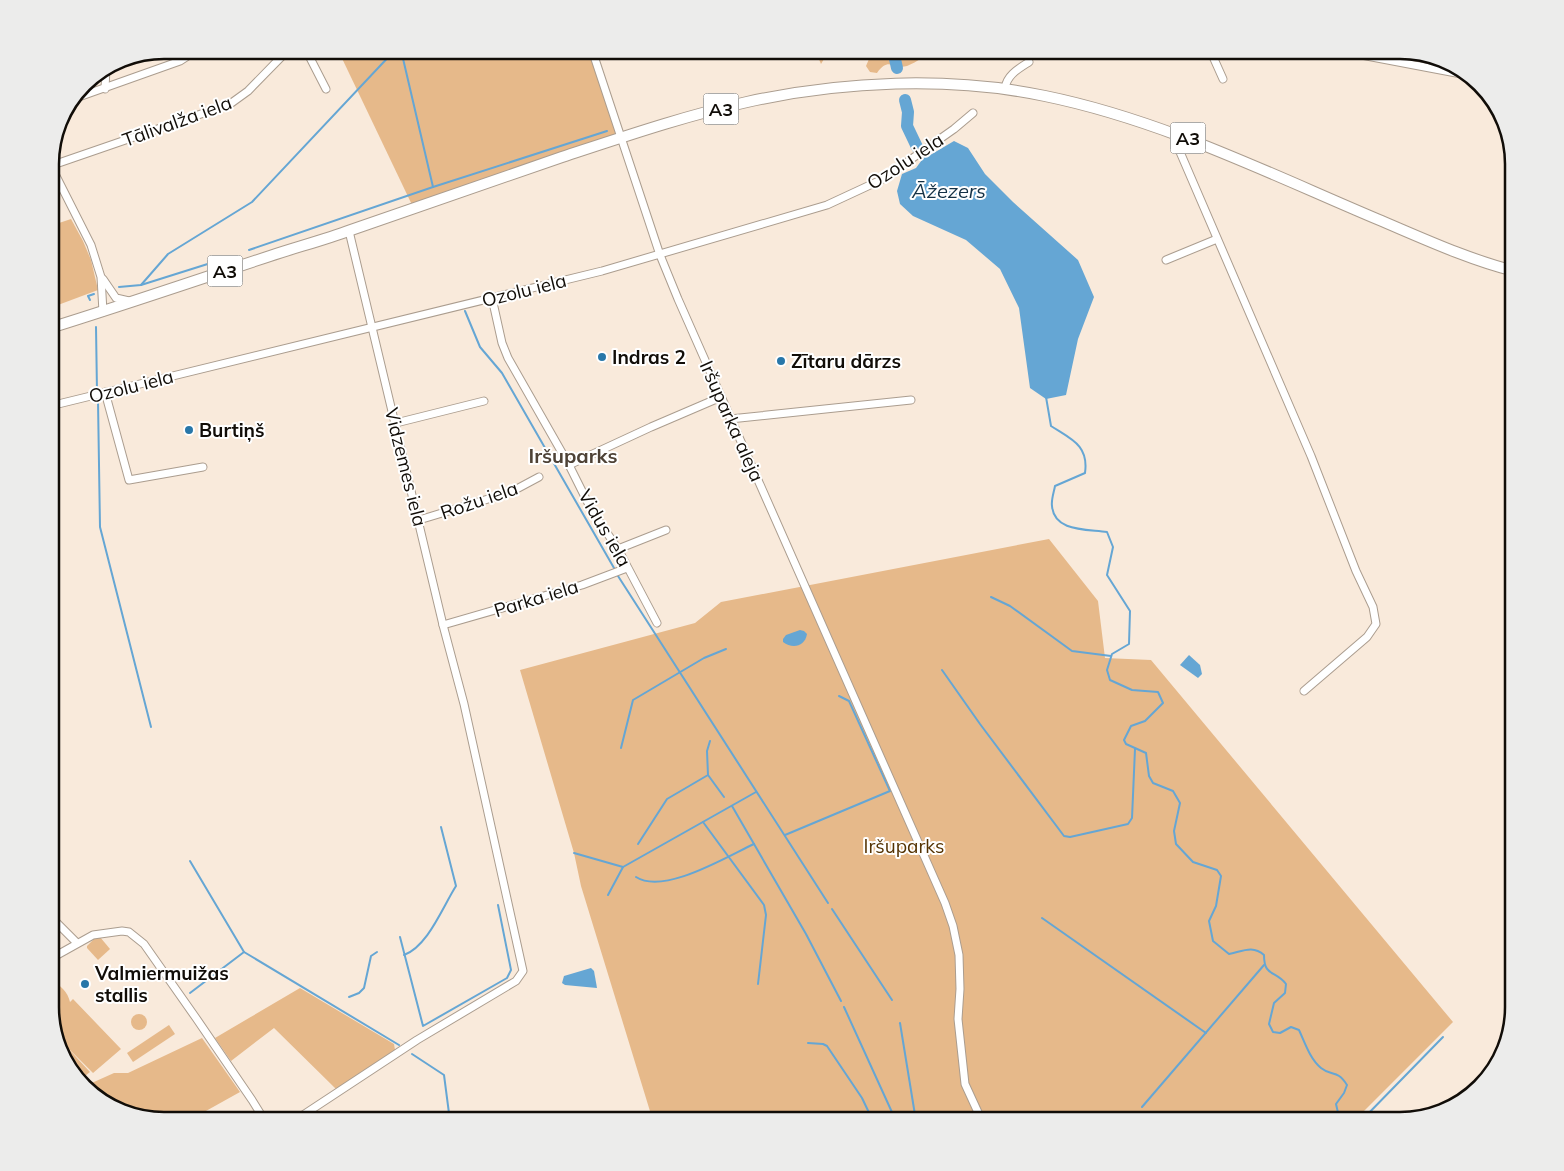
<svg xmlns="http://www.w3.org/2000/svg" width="1564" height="1171" font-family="Mulish,sans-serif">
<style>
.green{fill:#e6b98a}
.water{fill:#65a6d4}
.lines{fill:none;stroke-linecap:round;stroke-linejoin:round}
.stream{stroke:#65a6d4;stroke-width:2}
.river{stroke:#65a6d4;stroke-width:12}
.minor-casing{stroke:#ab9d8f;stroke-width:9}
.highway-casing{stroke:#ab9d8f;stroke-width:12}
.minor{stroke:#fff;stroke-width:7}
.highway{stroke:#fff;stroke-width:10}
.poi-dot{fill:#2877a9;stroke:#fff;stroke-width:2}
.labels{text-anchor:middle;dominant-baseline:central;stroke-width:4;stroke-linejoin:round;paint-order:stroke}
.shield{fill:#fff;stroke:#585652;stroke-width:1}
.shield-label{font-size:18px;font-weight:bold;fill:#110d08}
.street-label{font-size:19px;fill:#110d08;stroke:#fff}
.poi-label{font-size:19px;font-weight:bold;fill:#110d08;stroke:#fff;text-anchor:start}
.park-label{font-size:19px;fill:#543202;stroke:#fff}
.water-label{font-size:20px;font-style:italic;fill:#143145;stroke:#fff}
.neighbourhood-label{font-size:20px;font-weight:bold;fill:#4e4236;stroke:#fff}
.rim{fill:none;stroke:#110d08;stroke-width:2.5}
</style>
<rect width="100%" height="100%" fill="#f9eadb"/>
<g class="green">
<polygon points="338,50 592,50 620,138 413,207"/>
<polygon points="802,50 844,50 845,52 827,54 821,64 815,50 808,54"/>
<path d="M881,50H916L922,58C917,61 912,64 907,66C893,70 889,56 877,73L870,72L866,66L869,59Z"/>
<polygon points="71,219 83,241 91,260 98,290 50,308 50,226"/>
<polygon points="1049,539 1098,601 1105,658 1151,660 1453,1022 1354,1121 653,1121 581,886 574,853 520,670 695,623 721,602"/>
<polygon points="100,937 110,949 98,960 87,948 87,946 95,938"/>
<path d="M52,981C60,985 68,992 70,1002L73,999L121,1049L93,1073L64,1044L90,1072L80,1080L62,1058L50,1014V981Z"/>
<polygon points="300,988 394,1044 395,1050 336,1089 274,1028 231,1061 215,1038"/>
<circle cx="139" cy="1022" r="8"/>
<polygon points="169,1025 175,1034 133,1062 127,1053"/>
<polygon points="202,1038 240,1092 188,1121 164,1121 94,1097 85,1086 114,1073 128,1073"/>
</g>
<g class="water">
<polygon points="954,141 968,148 985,174 1013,202 1078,260 1094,297 1078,339 1066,395 1046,399 1030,388 1019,308 1000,269 966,240 913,216 900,204 897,191 902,174 916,168 924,157 932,154"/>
<path d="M800,630L804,631L807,634C805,647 792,649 783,642V639L786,635Z"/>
<polygon points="1189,655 1200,665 1202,674 1198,678 1180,665"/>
<polygon points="591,968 594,971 597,988 565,985 562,983 564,976"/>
</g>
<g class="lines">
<g class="stream">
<polyline points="401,50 433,187"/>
<polyline points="249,250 433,187 607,131"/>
<polyline points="141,285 168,254 252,202 395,50"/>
<polyline points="119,287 141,285 233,256"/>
<polyline points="90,300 88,296 94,294"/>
<polyline points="465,311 480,347 502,373 614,568"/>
<polyline points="96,327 97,392"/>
<path d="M1046,397L1051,426C1071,439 1089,445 1085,473L1055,486C1054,492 1051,500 1052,506C1054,532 1087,529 1107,532L1113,547L1107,575L1130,611L1129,644L1112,654L1107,670L1110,680L1132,690L1158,692L1163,703L1145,721L1131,726L1124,740L1126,744L1146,753L1149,776L1153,783L1173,791L1180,803L1174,831L1176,844L1193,862L1217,870L1221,876L1216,906L1209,921L1213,941L1229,954C1243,951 1253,945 1264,955C1264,977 1275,970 1286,984L1285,993L1274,1003L1269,1024L1273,1032L1280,1033L1291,1027L1299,1030C1305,1043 1310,1059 1321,1068C1332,1077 1337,1069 1347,1085L1344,1093L1336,1104L1339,1117L1338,1121"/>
<polyline points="98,401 100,527 151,727"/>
<polyline points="618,576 828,903"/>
<polyline points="991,597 1010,606 1072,651 1111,656"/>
<polyline points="942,670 980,724 1064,836 1070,837 1128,824 1132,818 1135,749"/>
<polyline points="710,741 707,751 708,775 724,797"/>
<polyline points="621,748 633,700 704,658 726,649"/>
<polyline points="732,806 806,934 841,1001"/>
<polyline points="703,822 764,905 766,915 758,984"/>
<polyline points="785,835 890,791 849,701 839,696"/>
<polyline points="638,844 667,799 708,775"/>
<polyline points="574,853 623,867 756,792"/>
<polyline points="190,861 244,952 399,1045"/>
<path d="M636,877C664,895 726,857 754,844"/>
<polyline points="608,895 623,867"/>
<polyline points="832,909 892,1000"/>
<polyline points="1042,918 1206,1033"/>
<polyline points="400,937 423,1026 507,978 511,970 498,905"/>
<path d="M404,955C428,946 442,908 456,886L441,827"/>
<polyline points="190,993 244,952"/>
<polyline points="349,997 359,993 364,988 371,956 377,952"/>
<polyline points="844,1007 896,1121"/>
<polyline points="900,1023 916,1121"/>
<polyline points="808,1043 823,1044 827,1046 862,1098 873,1121"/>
<polyline points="412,1054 444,1075 450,1121"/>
<polyline points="1142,1107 1264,965"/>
<polyline points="1339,1117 1349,1118 1355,1121"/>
<polyline points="1361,1121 1443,1037"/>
</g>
<g class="river">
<polyline points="893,50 897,68"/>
<polyline points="905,100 908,112 907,126 917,147"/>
</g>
<defs>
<g id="minor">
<polyline points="306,50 326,89"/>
<polyline points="592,50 660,255 678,299 945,903 953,926 959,955 960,989 958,1019 965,1084 982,1121"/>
<polyline points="1210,50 1223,79"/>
<polyline points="1335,50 1472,76"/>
<path d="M1005,88C1007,75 1018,69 1029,62"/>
<polyline points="105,89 106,68"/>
<polyline points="73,99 180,61 197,50"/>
<polyline points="1180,135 1178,143 1180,152 1311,456 1356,571 1373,607 1376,624 1367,637 1304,691"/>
<polyline points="50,164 91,245 101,277 103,312"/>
<polyline points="50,166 230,104 248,91 288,50"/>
<polyline points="1166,260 1217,239"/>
<polyline points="103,279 116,298 129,301"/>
<polyline points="492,298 502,343 508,358 569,465 592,511 618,549 657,623"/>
<polyline points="105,392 129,480 203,467"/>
<polyline points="50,406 602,271 827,205 883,179 954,129 973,113"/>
<polyline points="730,419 911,400"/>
<polyline points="396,423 484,401"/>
<polyline points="569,465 651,427 721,397"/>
<polyline points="419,520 511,492 539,477"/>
<polyline points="618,549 666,530"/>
<polyline points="443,625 582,585 627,568"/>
<polyline points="50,916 77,943"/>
<polyline points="50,959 93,935 122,931 129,932 144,944 196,1018 252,1100 265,1121"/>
<polyline points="294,1121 417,1040 516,981 523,971 464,704 443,625 349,231"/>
</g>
<path id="highway" d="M50,328C124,305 197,280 270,256C297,247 324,240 351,230C421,206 491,181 562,157C623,137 684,116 747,102C842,81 949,76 1045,96C1162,120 1268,173 1377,219C1422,238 1467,259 1514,271"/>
</defs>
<use href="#minor" class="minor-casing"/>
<use href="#highway" class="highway-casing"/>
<use href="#minor" class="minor"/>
<use href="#highway" class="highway"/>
</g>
<g class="poi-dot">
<circle cx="602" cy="357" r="5"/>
<circle cx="781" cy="361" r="5"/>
<circle cx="189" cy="430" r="5"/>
<circle cx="85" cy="984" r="5"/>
</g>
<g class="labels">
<g class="shield">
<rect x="703.5" y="93.5" width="35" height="31" rx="4"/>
<rect x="1170.5" y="122.5" width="35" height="31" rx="4"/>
<rect x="207.5" y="255.5" width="35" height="31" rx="4"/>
</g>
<g class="shield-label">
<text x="721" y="109">A3</text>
<text x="1188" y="138">A3</text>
<text x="225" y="271">A3</text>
</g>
<g class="street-label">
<text transform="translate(177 121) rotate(-20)">Tālivalža iela</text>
<text transform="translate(905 161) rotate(-33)">Ozolu iela</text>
<text transform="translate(524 290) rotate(-14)">Ozolu iela</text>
<text transform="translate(131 386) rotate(-14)">Ozolu iela</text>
<text transform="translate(732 421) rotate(66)">Iršuparka aleja</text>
<text transform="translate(406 467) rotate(76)">Vidzemes iela</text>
<text transform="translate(479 500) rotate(-19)">Rožu iela</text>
<text transform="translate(605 528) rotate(60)">Vidus iela</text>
<text transform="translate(536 598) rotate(-17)">Parka iela</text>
</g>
<g class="poi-label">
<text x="612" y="357">Indras 2</text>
<text x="791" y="361">Zītaru dārzs</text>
<text x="199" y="430">Burtiņš</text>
<text x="95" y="973">Valmiermuižas<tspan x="95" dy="22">stallis</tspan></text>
</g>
<g class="park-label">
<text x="904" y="846">Iršuparks</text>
</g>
<g class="water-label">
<text x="949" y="190">Āžezers</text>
</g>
<g class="neighbourhood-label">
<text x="573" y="455">Iršuparks</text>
</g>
</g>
<path d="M0 0H1564V1171H0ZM164 59H1400A105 105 0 0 1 1505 164V1007A105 105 0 0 1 1400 1112H164A105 105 0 0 1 59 1007V164A105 105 0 0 1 164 59Z" fill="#ececeb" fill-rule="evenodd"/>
<path class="rim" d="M164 59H1400A105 105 0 0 1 1505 164V1007A105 105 0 0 1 1400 1112H164A105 105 0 0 1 59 1007V164A105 105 0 0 1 164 59Z"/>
</svg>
